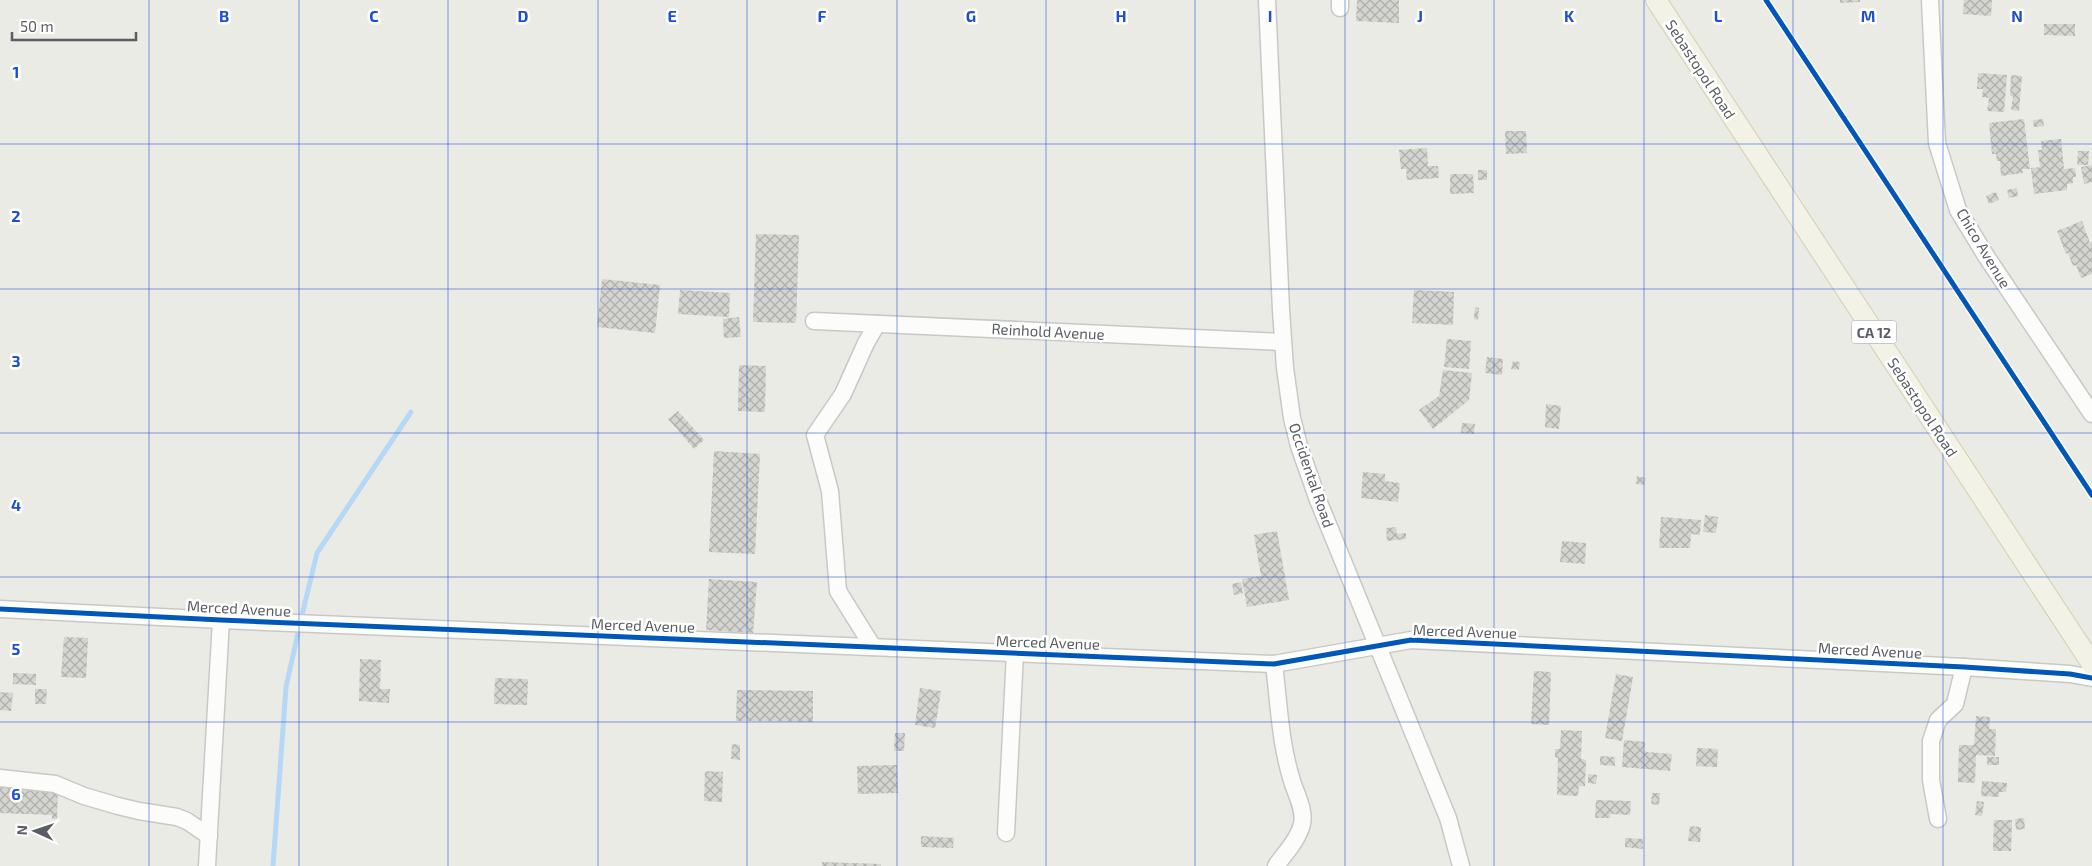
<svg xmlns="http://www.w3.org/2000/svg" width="2092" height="866" font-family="'Exo 2',sans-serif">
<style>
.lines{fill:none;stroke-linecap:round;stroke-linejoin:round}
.stream{stroke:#b7d7f7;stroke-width:5}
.building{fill:url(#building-cross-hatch)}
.minor-casing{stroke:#c8c9c7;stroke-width:19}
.major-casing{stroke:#d5cfb1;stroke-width:22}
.minor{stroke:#fcfcfb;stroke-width:16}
.major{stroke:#f2f2e7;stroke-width:20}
.cycleway-casing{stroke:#fff;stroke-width:8}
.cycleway{stroke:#0057b8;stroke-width:5}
.grid{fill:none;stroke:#1d4ed8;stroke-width:1;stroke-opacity:0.55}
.labels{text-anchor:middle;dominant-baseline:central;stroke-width:5;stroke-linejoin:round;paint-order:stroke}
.shield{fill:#fff;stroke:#8c8e92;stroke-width:1}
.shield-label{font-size:14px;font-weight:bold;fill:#5a5e64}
.street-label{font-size:15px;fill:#5a5e64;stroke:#fff}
.grid-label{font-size:16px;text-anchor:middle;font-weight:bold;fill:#1d4ed8;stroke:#fff;stroke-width:5;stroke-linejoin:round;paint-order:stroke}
</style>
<defs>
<pattern id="building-cross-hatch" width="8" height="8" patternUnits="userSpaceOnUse" patternTransform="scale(1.25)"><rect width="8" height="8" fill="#d4d4d0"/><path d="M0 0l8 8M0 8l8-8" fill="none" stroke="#afafac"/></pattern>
</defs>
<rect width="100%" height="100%" fill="#ebebe5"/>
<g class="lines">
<g class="stream">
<polyline points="302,615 317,553 411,412"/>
<polyline points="273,866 286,687 298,633"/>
</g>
</g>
<g class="building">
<polygon points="1357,0 1399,0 1399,23 1356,21"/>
<polygon points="1840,0 1860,0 1860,2 1840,3"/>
<polygon points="1964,0 1992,0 1991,16 1963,14"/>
<polygon points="2044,24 2075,24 2075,36 2044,35"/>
<polygon points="1978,73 2007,75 2004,112 1987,111 1989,98 1982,97 1983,89 1977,89"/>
<polygon points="2011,75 2022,76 2019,111 2011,110 2013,96 2010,96"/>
<polygon points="2024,119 2030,169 2022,169 2023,173 2001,176 2000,161 1997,161 1996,154 1992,154 1989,123"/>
<polygon points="2043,119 2044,126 2034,127 2033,120"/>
<polygon points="1505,131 1526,131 1527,153 1506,154"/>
<polygon points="2061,139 2064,169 2075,168 2076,177 2073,177 2073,183 2067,184 2067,190 2034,194 2031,168 2040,167 2038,150 2042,150 2041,141"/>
<polygon points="1427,148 1428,166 1438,166 1439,178 1407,180 1406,169 1401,169 1399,150"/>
<polygon points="2078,151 2089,151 2088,165 2077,165"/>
<polygon points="2092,165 2092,182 2084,184 2081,167"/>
<rect x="1478" y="170" width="9" height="10"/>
<polygon points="1450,174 1473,174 1474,193 1450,194"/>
<polygon points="2017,188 2018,196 2009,198 2007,190"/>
<polygon points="1996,192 1999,200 1989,204 1986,196"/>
<polygon points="2082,221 2090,243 2092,242 2092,274 2081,278 2076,265 2073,266 2068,253 2066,254 2057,231"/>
<polygon points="756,234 799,235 796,323 753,322"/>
<polygon points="602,279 660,285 655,333 597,327"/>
<polygon points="680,290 730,293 729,317 678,314"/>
<polygon points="1414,290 1454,292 1453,325 1412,323"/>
<polygon points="1475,307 1479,308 1478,320 1474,319"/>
<polygon points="739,317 741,337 724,338 723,319"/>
<polygon points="1447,339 1471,341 1469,369 1444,367"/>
<polygon points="1487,357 1503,359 1502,375 1485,373"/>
<polygon points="1513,361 1520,362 1519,370 1511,369"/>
<polygon points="739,365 766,366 765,412 738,411"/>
<polygon points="1443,370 1472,373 1469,400 1433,429 1419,410 1439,396"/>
<polygon points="1546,404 1561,406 1559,429 1545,427"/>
<polygon points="678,411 704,440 694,449 668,419"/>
<polygon points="1462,423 1475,424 1474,434 1461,433"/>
<polygon points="714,451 760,454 755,554 709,552"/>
<polygon points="1363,472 1385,474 1385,481 1400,483 1398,502 1361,498"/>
<polygon points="1637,476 1646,478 1644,485 1636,484"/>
<polygon points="1705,515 1718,517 1716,533 1703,532"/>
<polygon points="1661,517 1701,520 1700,535 1691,534 1690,548 1659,548"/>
<polygon points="1396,527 1397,534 1406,533 1406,539 1387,541 1386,528"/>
<polygon points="1277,531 1289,600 1247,607 1242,579 1261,576 1254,535"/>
<polygon points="1562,541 1586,543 1585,564 1560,562"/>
<polygon points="709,579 757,582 753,633 706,630"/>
<polygon points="1241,582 1243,593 1234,595 1232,584"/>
<polygon points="64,637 88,638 86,678 61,677"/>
<polygon points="360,659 381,660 380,689 390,689 389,703 359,701"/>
<polygon points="1534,671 1551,672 1549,725 1531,724"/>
<polygon points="13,673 36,674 36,685 13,684"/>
<polygon points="1616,674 1633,677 1622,741 1605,738"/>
<polygon points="495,678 528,679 527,705 494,704"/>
<polygon points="920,688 941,691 935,728 915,725"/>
<polygon points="35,689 47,689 46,704 35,704"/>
<polygon points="737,690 813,691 813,722 736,721"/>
<polygon points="0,692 13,693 11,711 0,710"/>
<polygon points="1976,716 1990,717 1989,729 1996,729 1995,756 1976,755 1975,783 1958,782 1959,745 1974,745"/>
<polygon points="1561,730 1582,731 1581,759 1586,760 1585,786 1579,786 1578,796 1557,795 1558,758 1555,757 1555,749 1560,749"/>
<polygon points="895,733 905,733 904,751 894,751"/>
<polygon points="1624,740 1645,742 1644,750 1646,752 1672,754 1670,771 1622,767"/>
<polygon points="732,744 740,745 740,760 731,759"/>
<polygon points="1697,748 1718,749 1717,767 1696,766"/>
<polygon points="1600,756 1615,757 1615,766 1600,765"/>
<rect x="1987" y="757" width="12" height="8"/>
<polygon points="897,765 898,793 858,794 857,766"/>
<polygon points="705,771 723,772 722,802 704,801"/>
<polygon points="1588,774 1597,775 1596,784 1588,783"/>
<polygon points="1982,781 2007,783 2006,792 1999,792 1999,797 1981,796"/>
<polygon points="0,784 58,787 57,819 52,819 52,815 0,813"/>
<polygon points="1652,793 1660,793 1659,805 1651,804"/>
<polygon points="1596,800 1631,801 1630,815 1610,814 1610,818 1595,818"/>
<polygon points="1977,801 1984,802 1982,816 1975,815"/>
<polygon points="2024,818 2025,829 2016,830 2015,819"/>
<polygon points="1994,820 2012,820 2011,851 1993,851"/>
<polygon points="1690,826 1701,827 1700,842 1688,841"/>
<polygon points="921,836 954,838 953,848 921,847"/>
<polygon points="1625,838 1643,839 1643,849 1625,847"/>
<polygon points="822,862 881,864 881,866 822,866"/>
</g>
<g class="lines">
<defs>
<g id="minor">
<polyline points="1267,0 1281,310 1285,368 1292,418 1299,446 1318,500 1448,818 1461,866"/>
<polyline points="1930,0 1937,143 1958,210 1986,256 2092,414"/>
<polyline points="1340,8 1340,0"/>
<polyline points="814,321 1283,342"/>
<polyline points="0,609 221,620 1274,664 1411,640 1964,667 2070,674 2092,678"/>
<polyline points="873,647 838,591 830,491 815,435 843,394 866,343 877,324"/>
<path d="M1274,664C1279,704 1280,745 1293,784C1297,796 1305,811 1302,824C1298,840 1285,853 1276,866"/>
<polyline points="0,778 55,784 84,796 118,806 139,811 177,817 187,821 209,836"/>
<polyline points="1938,819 1931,780 1931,741 1938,720 1955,704 1964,667"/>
<polyline points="1006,833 1015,653"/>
<polyline points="207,866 221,620"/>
</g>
<polyline id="major" points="1656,0 2092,664"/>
</defs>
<use href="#minor" class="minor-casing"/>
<use href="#major" class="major-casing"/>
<use href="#minor" class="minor"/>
<use href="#major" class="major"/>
<defs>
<g id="cycleway">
<polyline points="1766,0 2092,495"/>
<polyline points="0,609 221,620 1274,664 1411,640 1964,667 2070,674 2092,678"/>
</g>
</defs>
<use href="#cycleway" class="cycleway-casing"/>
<use href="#cycleway" class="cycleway"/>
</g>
<path class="grid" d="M149,0V866M299,0V866M448,0V866M598,0V866M747,0V866M897,0V866M1046,0V866M1195,0V866M1345,0V866M1494,0V866M1644,0V866M1793,0V866M1943,0V866M0,144H2092M0,289H2092M0,433H2092M0,577H2092M0,722H2092"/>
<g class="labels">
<rect class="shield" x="1851.5" y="320.5" width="45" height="23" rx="4"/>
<g class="shield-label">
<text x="1874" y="332">CA 12</text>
</g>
<g class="street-label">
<text transform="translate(1701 69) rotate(57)">Sebastopol Road</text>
<text transform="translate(1984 248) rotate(59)">Chico Avenue</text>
<text transform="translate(1048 331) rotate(3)">Reinhold Avenue</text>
<text transform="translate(1923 407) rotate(57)">Sebastopol Road</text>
<text transform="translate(1312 475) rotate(71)">Occidental Road</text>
<text transform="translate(239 608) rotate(3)">Merced Avenue</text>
<text transform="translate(643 625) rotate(2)">Merced Avenue</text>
<text transform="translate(1465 631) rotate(2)">Merced Avenue</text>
<text transform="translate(1048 642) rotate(2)">Merced Avenue</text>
<text transform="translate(1870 650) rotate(3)">Merced Avenue</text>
</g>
</g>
<g class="grid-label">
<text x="224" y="22">B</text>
<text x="374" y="22">C</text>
<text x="523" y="22">D</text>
<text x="672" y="22">E</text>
<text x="822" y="22">F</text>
<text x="971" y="22">G</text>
<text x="1121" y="22">H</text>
<text x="1270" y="22">I</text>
<text x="1420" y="22">J</text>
<text x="1569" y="22">K</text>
<text x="1718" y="22">L</text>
<text x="1868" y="22">M</text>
<text x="2017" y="22">N</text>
<text x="16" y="78">1</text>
<text x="16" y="222">2</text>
<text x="16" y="367">3</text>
<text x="16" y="511">4</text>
<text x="16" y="655">5</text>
<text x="16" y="800">6</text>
</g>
<g transform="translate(35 831) rotate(273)" stroke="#ffffff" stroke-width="4" paint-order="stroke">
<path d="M0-4L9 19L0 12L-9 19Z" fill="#5a5e64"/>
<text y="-8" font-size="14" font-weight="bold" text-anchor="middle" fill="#5a5e64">N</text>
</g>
<path d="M12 32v8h124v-8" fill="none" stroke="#5a5e64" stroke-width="2.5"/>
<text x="20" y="32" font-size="15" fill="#5a5e64" stroke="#ffffff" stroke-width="4" paint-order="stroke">50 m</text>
</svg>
